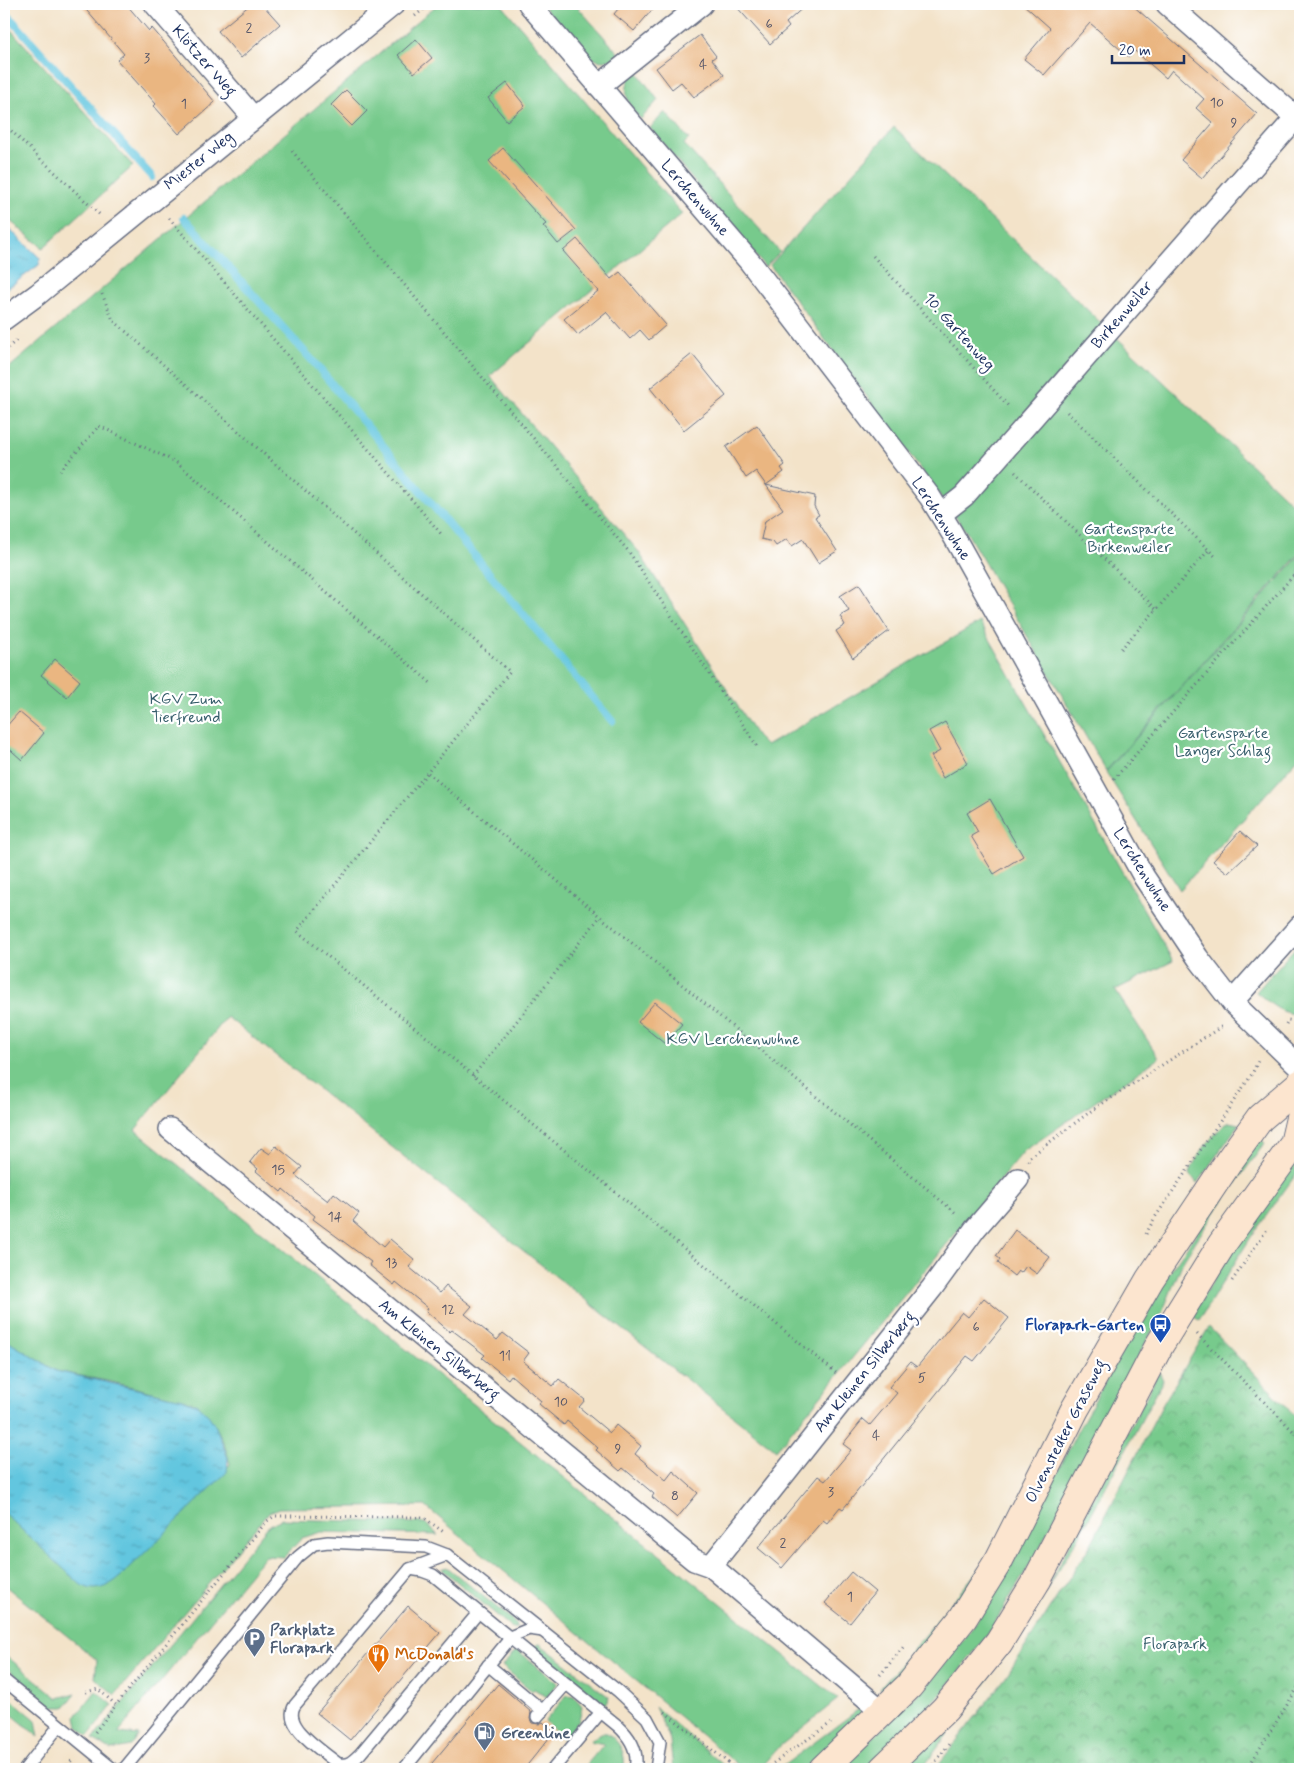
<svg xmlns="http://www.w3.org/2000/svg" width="1304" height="1773" font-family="Mynerve,sans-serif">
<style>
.green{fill:#77ca8c;stroke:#497c75}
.park{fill:url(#park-crowns);stroke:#497c75}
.water{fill:url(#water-ripples);stroke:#3e7a9e}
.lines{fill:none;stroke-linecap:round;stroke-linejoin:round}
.stream{stroke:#62c6df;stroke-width:8}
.building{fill:#eab681}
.lane-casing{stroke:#676e83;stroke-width:14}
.street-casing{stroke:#676e83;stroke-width:24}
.secondary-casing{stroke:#676e83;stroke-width:30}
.path{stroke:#676e83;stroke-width:3;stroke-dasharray:1 4;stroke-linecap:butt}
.lane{stroke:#fff;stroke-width:11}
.street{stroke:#fff;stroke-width:21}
.secondary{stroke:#fce5cf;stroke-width:28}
.labels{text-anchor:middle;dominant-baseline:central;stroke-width:4.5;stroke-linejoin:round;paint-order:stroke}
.number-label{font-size:14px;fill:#4f5167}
.street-label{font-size:16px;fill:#1b2f5e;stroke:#fff}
.park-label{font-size:16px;fill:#375e6c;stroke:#fff}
.transit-label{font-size:16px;font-weight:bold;fill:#164399;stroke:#fff;text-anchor:end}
.service-label{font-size:16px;font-weight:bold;fill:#4e5e75;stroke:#fff;text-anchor:start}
.food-label{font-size:16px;font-weight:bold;fill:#c56008;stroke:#fff;text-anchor:start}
</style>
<defs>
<pattern id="park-crowns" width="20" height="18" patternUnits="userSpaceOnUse" patternTransform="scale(1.25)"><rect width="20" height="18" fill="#77ca8c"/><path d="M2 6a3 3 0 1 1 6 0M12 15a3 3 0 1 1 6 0" fill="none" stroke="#61a476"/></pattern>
<pattern id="water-ripples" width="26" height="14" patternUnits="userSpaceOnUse" patternTransform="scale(1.25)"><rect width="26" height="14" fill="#62c6df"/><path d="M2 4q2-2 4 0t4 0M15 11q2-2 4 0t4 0" fill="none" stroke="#50a1b8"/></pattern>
</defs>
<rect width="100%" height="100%" fill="#fff"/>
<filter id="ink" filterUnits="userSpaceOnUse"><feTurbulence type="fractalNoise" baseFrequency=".02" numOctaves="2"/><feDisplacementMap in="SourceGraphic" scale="10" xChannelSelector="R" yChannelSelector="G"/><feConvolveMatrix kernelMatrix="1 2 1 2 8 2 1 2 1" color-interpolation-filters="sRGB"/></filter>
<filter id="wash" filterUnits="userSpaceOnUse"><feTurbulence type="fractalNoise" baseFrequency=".0096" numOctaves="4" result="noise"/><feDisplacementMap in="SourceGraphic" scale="20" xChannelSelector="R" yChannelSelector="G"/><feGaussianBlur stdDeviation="1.12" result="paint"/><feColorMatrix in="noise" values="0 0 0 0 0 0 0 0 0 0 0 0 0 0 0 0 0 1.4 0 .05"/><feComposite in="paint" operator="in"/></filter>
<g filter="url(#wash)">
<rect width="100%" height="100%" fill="#f3e3c9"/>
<g class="green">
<path d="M438,4H501L682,214L490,376L638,551L758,738L766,746L980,622L1173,961L1115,990L1159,1058L1024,1151L776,1450L227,1017L135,1130L838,1699L780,1746L760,1769H743L425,1506L280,1508L269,1512L115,1695L95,1678L97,1660L4,1585V1513L30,1537L230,1465C225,1441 213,1415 192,1402L112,1382L56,1371L4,1339V372Z"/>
<path d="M542,4H575L620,55C612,59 606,63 597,60C578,55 555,19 542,4Z"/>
<polygon points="4,22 133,166 43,248 4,216"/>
<path d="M635,69L658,100L641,119C625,104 621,87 635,69Z"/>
<polygon points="665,112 689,139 684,144 780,252 765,267 650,128"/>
<polygon points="894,127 1300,511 1300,553 1106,771 966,531 770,265"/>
<polygon points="1300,555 1300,756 1180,890 1106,772"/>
<path d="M1300,942V1014C1281,1015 1270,1003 1256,992Z"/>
<path d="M1229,1122L1239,1124L1197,1183L1190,1174C1193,1159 1216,1130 1229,1122Z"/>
<polygon points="1260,1139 1265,1143 1223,1200 1184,1259 1162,1313 1110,1408 1038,1551 988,1634 944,1691 864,1769 841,1769 929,1683 973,1627 1013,1563 1077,1432 1149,1303"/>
<polygon points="1294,1162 1297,1173 1251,1237 1199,1320 1192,1316 1219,1270"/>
<polygon points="1159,1372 1163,1380 1081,1533 1043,1595"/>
<polygon points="282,1519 425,1523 438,1535 321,1532 302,1538 284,1557 265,1556 118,1733 139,1735 131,1746 111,1750 93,1739 269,1525"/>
<polygon points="447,1567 516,1623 517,1628 512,1628 442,1569"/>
<polygon points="980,1568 952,1612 888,1691 880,1689"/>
<polygon points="540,1644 609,1697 608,1702 604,1704 536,1649 536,1645"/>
<polygon points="517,1650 558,1683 547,1697 534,1689 532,1691 502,1666"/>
<polygon points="4,1654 58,1698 76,1693 65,1707 53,1707 4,1666"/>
<polygon points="991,1672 992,1673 922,1769 899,1769 916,1754 922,1752 922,1749"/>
<polygon points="96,1691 113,1705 88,1736 78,1727 76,1716"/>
<polygon points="4,1693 36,1720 39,1737 4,1708"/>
<polygon points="567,1695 574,1696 582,1706 579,1720 564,1739 545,1721"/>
<polygon points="655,1707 728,1769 673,1769 670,1740"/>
<polygon points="859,1709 863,1714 803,1769 779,1769"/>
<path d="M601,1733H607C620,1742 626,1753 624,1769H583L604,1744L590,1741Z"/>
</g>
<polygon class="park" points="1209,1327 1300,1421 1300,1769 935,1769 1006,1677 1091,1544 1163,1404"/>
<g class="water">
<polygon points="4,224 40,258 39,265 4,291"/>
<path d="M4,1339L56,1371L182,1399L197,1405L209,1416L216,1427L228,1458L227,1472L120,1577C107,1587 95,1594 80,1584L4,1513Z"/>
</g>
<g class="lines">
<g class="stream">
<polyline points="4,11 152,177"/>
<polyline points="184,218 311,359 612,721"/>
</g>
</g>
<g id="blocks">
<g class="building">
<polygon points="81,4 126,4 149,31 152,28 215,102 179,134 154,106 156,104 117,60 124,54"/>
<polygon points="251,4 262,4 280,24 241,58 218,31"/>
<polygon points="622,4 657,4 634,31 614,14"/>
<polygon points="734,4 807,4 786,23 789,27 770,44"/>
<polygon points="1023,4 1131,4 1257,114 1202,178 1181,160 1213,123 1196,108 1204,99 1172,70 1166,78 1135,51 1129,57 1090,23 1044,75 1024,59 1050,28"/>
<polygon points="700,35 716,56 712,59 724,75 694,97 681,82 672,89 656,68"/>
<polygon points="416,39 432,58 414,73 398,55"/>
<polygon points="507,83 525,106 507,121 488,98"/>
<polygon points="346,90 367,111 352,126 331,105"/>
<polygon points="503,148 576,230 558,244 543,226 546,224 489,161"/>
<polygon points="577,239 611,279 620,272 666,325 649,340 640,330 630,339 606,312 578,335 564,319 598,291 563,251"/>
<polygon points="692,354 726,396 684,430 650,388"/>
<polygon points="757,425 785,465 781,468 784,472 766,485 815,496 814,506 819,515 815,517 837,551 818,563 803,539 792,546 787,539 776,546 773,542 761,539 765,521 783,509 756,471 746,478 726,447"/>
<polygon points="859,584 889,631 853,658 836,631 845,625 840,616 849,611 840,596"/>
<polygon points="55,659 80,681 67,697 41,675"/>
<polygon points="19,712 44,733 22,760 4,744 4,729"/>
<polygon points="945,722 968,763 943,778 931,756 940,751 929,731"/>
<polygon points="990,799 1023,856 994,874 971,836 978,832 967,813"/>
<polygon points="1240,831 1257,846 1228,873 1213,861"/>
<polygon points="655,1002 682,1024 665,1044 638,1022"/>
<polygon points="276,1146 302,1167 295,1175 328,1201 334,1193 359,1213 353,1221 383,1247 390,1239 415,1260 409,1267 440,1293 446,1286 472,1306 465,1314 497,1340 503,1333 529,1353 523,1361 553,1386 559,1379 585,1400 579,1407 610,1433 616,1425 641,1446 635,1454 666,1480 673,1471 698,1493 677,1518 652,1497 654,1494 623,1468 620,1471 596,1450 598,1448 567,1421 564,1425 539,1404 541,1401 511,1375 508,1379 482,1358 485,1355 452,1330 450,1332 426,1311 428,1308 396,1282 394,1285 369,1265 371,1262 313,1219 315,1216 283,1189 281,1192 256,1171 258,1169 250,1162 261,1148 270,1154"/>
<polygon points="1015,1230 1050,1257 1037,1274 1026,1266 1021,1273 1018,1271 1014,1276 998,1263 1000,1259 996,1256"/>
<polygon points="984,1298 1009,1318 974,1361 967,1356 843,1509 840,1507 827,1523 823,1520 782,1568 758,1548 818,1476 825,1481 851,1450 843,1444 863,1419 870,1425 897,1393 889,1387 910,1362 917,1367 962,1312 968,1317"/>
<polygon points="851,1572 875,1592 850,1623 825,1603"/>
<polygon points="408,1606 440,1633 350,1740 317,1713"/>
<polygon points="498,1684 531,1712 530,1719 532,1723 539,1724 543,1722 554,1732 524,1769 427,1769"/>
</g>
</g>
</g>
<g filter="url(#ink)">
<use href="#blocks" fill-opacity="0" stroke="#676e83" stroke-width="1"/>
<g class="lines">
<defs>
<g id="lane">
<path d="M447,1555L410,1569L295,1705C281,1726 323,1751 337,1763C347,1767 353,1761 360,1754L478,1613"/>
<path d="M410,1569L422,1571L433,1575L618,1726C630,1737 639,1752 635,1769"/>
<polyline points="488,1665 543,1711"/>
<polyline points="4,1680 113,1769"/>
<polyline points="537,1717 566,1684"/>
<polyline points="25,1769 59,1726"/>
<polyline points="124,1769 298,1557 314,1544 328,1542 426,1547 447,1555 618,1691 647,1718 660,1742 656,1769"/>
<polyline points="404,1769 512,1636 529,1629 543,1631"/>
<polyline points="553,1769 601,1712"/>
</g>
<g id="street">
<polyline points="155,4 253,117"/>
<polyline points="529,4 750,262 930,497 952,533 1144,877 1198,958 1232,1002 1300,1068"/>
<polyline points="1167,4 1300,121"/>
<polyline points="599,86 702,4"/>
<polyline points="4,319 38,294 394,4"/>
<polyline points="941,514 964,496 1300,113"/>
<polyline points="1232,1002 1300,926"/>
<polyline points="170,1129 694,1560 711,1566"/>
<polyline points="883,1712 711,1566 932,1288 975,1229 1018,1179"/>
</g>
<g id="secondary">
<polyline points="823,1769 909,1686 963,1618 999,1560 1075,1409 1150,1279 1229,1161 1260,1118 1300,1084"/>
<polyline points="883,1769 945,1709 999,1642 1037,1580 1160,1344 1222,1244 1294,1144 1300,1118"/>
</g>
</defs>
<use href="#lane" class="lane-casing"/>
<use href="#street" class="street-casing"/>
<use href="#secondary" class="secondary-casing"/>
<g class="path">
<polyline points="415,16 430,4"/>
<polyline points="4,124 100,215"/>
<polyline points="292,151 629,552 757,746"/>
<polyline points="169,218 443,536"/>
<polyline points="873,256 1010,408"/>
<polyline points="102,294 113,320 510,672 297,931 836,1373"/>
<polyline points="4,351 18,339"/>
<polyline points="1067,412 1217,558"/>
<polyline points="60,471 99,426 176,462 433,685"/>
<polyline points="1015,472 1156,609"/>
<polyline points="1121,649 1209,550"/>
<polyline points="428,773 957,1214"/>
<polyline points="1114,779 1300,568"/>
<polyline points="1286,1024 1288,1020 1300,1022"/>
<polyline points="473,1076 599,918"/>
<polyline points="1028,1161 1030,1157 1091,1111 1224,1025"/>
<polyline points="1146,1234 1154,1219 1252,1074 1259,1059"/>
<polyline points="1232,1281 1268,1228"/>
<polyline points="1197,1334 1300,1438"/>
<polyline points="880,1675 905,1645"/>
<polyline points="86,1692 98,1689 116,1705 267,1521 275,1516 423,1517 445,1533"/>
<polyline points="665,1712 736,1769"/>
<polyline points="95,1732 116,1705"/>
<polyline points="68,1765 73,1769"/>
<polyline points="64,1769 74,1758"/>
<polyline points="765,1769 831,1723"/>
<polyline points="930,1769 949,1744"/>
<polyline points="1247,1769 1300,1684"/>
</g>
<use href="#lane" class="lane"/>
<use href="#street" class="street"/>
<use href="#secondary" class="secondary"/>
</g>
</g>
<defs>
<symbol id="bus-pin" viewBox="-11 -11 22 30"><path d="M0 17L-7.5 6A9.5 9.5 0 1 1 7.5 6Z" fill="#1a4fb4" stroke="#fff"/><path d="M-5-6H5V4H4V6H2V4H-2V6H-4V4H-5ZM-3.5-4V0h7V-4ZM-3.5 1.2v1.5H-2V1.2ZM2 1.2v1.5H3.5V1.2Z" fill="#fff"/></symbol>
<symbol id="parking-pin" viewBox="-11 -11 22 30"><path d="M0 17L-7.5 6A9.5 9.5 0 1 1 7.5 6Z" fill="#5c6f8a" stroke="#fff"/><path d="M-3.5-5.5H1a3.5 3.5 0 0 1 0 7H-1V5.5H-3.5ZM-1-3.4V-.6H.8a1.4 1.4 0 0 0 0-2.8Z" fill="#fff"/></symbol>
<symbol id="restaurant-pin" viewBox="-11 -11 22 30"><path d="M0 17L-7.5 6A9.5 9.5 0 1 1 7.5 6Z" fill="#e8710a" stroke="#fff"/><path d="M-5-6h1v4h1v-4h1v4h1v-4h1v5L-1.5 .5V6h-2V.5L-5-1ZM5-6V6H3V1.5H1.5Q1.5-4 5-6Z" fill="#fff"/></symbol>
<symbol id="fuel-pin" viewBox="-11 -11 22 30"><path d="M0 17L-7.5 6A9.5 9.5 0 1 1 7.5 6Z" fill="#5c6f8a" stroke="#fff"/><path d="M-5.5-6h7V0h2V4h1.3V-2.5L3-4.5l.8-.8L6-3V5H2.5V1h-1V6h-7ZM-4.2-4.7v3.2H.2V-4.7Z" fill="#fff"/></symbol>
</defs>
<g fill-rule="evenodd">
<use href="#bus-pin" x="1148" y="1312" width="25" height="34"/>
<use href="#parking-pin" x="242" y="1626" width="25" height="34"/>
<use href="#restaurant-pin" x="366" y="1642" width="25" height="34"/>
<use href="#fuel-pin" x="472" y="1720" width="25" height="34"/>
</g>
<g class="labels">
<g class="number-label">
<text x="769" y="24">6</text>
<text x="249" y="28">2</text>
<text x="147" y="58">3</text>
<text x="703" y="65">4</text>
<text x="1217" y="103">10</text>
<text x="184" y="104">1</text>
<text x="1234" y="123">9</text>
<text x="278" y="1170">15</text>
<text x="335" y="1217">14</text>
<text x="391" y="1263">13</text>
<text x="448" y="1310">12</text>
<text x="976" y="1327">6</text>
<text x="505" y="1356">11</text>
<text x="922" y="1378">5</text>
<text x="561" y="1402">10</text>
<text x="876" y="1436">4</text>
<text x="618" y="1449">9</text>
<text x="831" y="1492">3</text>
<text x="675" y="1496">8</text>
<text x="783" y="1543">2</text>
<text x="850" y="1597">1</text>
</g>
<g class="street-label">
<text transform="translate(204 61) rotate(49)">Klötzer Weg</text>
<text transform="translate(199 161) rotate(-39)">Miester Weg</text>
<text transform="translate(695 198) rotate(49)">Lerchenwuhne</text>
<text transform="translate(1122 315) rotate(-49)">Birkenweiler</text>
<text transform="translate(959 332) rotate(48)">10. Gartenweg</text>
<text transform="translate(941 519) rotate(57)">Lerchenwuhne</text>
<text transform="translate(1142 870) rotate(58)">Lerchenwuhne</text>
<text transform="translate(439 1350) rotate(39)">Am Kleinen Silberberg</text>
<text transform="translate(865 1372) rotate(-51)">Am Kleinen Silberberg</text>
<text transform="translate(1066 1431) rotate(-63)">Olvenstedter Graseweg</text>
</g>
<g class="park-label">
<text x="1129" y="529">Gartensparte<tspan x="1129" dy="18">Birkenweiler</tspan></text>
<text x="186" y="699">KGV Zum<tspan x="186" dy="18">Tierfreund</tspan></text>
<text x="1223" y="733">Gartensparte<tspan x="1223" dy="18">Langer Schlag</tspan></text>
<text x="733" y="1039">KGV Lerchenwuhne</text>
<text x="1175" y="1644">Florapark</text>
</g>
<g class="transit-label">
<text x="1144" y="1325">Florapark-Garten</text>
</g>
<g class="service-label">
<text x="270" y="1630">Parkplatz<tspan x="270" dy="18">Florapark</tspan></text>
<text x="501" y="1733">Greenline</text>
</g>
<g class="food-label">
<text x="395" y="1654">McDonald's</text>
</g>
</g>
<rect width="1304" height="1773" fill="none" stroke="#fff" stroke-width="20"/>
<path d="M1112 55v8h72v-8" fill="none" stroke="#1b2f5e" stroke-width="2.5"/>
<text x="1119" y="55" font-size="15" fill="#1b2f5e" stroke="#ffffff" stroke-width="4" paint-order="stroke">20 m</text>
</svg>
